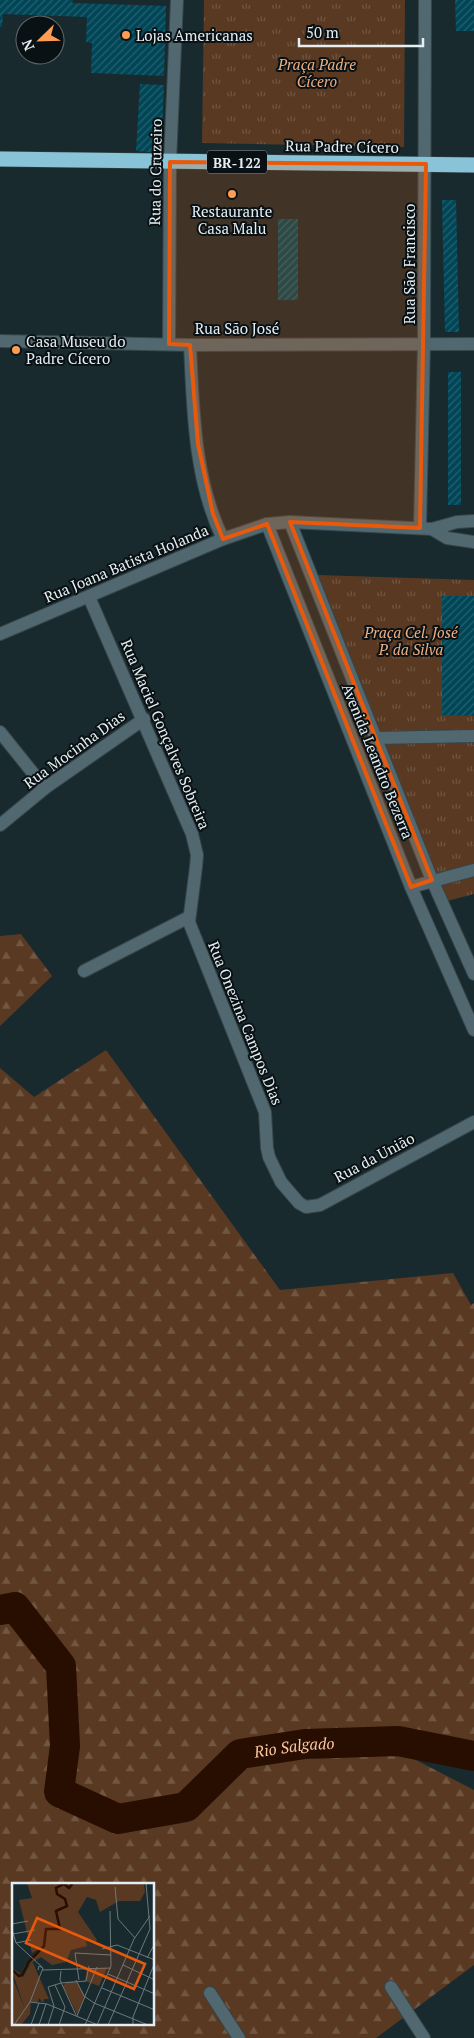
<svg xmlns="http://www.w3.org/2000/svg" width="474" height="2038" font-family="'PT Serif',serif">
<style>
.forest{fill:url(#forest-firs);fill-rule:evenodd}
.park{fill:url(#park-tufts)}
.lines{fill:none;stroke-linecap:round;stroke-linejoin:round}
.river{stroke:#270e00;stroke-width:30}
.building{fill:url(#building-hatch)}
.minor-casing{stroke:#36464a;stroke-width:14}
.highway-casing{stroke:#36464a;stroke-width:16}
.minor{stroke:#516870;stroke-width:12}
.highway{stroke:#88c3d7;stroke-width:15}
.marked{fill:#e8590c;fill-opacity:0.2;stroke:#e8590c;stroke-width:4;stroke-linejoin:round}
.poi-dot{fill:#fc9d53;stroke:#0a1114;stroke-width:2}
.labels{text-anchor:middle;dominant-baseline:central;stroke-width:4;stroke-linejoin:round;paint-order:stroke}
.shield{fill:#0a1114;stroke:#a3acb0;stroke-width:1}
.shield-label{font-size:14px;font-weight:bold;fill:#e5eff3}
.poi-label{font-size:15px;fill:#e5eff3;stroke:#0a1114;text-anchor:start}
.park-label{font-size:15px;font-style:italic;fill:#eeae80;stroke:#0a1114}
.street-label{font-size:15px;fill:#e5eff3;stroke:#0a1114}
.water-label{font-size:16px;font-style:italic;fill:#fbc7a2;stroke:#0a1114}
.inset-river{fill:none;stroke:#270e00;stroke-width:2.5}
.inset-road{fill:none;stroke:#6b797d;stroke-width:1}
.view{fill:#e8590c;fill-opacity:0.15;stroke:#e8590c;stroke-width:2.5}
.inset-edge{fill:none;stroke:#e5eff3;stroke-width:2.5}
</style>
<defs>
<pattern id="forest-firs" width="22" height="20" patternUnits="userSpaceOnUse" patternTransform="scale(1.25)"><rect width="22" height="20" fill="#593921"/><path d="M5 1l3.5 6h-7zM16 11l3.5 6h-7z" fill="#715642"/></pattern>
<pattern id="park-tufts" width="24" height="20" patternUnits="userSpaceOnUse" patternTransform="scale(1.25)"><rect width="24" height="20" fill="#593921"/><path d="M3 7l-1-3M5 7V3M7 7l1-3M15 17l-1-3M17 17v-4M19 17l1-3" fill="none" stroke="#715642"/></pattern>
<pattern id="building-hatch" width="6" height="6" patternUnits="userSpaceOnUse" patternTransform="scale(1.25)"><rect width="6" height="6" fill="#004657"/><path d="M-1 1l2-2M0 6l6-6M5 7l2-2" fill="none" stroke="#256170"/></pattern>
</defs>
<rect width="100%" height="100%" fill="#192a2f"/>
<g class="forest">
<polygon points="21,934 52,976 0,1026 0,936"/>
<path d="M106,1050L280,1290L453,1273L471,1305L474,1303V1769L412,1758L474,1790V1965L376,2038H0V1068L34,1097ZM14,1884H154V2024H14Z"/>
</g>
<g class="park">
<polygon points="204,0 405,0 404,147 202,143"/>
<polygon points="318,575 474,580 474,894 447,901"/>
</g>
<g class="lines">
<path class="river" id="s1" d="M0,1610L15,1607L61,1666L65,1746L59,1792L118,1819L186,1807L240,1754L305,1744L398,1741L474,1756"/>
</g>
<g class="building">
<polygon points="0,0 73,0 72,3 166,6 164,76 91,73 92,43 86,42 87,17 3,14 2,27 0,27"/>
<polygon points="455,0 474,0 474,31 456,31"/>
<polygon points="140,84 164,85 161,153 136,151"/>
<polygon points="442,200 456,200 459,332 445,332"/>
<rect x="278" y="219" width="20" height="81"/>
<rect x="448" y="372" width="13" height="133"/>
<polygon points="442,596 474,596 474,716 442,715"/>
</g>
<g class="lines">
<defs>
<g id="minor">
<polyline points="0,341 190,345 474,344"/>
<polyline points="169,344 170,162 177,0"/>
<path d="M190,345C193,409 194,480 223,539"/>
<polyline points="290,522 432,880 474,974"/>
<polyline points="267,524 411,887 474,1030"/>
<polyline points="420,528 424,344 425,0"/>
<polyline points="432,529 447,538 474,542"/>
<polyline points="89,597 192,834 197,855 196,867 189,922 265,1112 267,1148 269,1157 281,1182 299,1203 306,1207 320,1205 474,1122"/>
<polyline points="0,634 223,539 267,524 290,522 432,529 457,522 474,521"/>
<polyline points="0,732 45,788"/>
<polyline points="376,738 474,736"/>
<polyline points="0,825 45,788 144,719"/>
<polyline points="411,887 474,870"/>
<polyline points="84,971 189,917"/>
<polyline points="391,1987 424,2038"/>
<polyline points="210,1993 239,2038"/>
</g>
<polyline id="highway" points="0,159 474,165"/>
</defs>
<use href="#minor" class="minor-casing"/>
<use href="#highway" class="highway-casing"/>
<use href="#minor" class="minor"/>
<use href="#highway" class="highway"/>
</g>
<path class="marked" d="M170,162L426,164L420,528L290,522L432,880L411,887L267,524L223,539L213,514L198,444L190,345L169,344Z"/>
<g class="poi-dot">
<circle cx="126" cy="35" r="5"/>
<circle cx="232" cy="194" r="5"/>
<circle cx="16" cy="350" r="5"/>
</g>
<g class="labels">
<rect class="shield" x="207" y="150.5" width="60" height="23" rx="4"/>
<g class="shield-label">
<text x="237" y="162">BR-122</text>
</g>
<g class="poi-label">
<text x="136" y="35">Lojas Americanas</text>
<text x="232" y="211" text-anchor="middle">Restaurante<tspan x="232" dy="17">Casa Malu</tspan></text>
<text x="26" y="341">Casa Museu do<tspan x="26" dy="17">Padre Cícero</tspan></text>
</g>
<g class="park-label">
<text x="317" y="64">Praça Padre<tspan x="317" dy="17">Cícero</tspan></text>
<text x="411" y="632">Praça Cel. José<tspan x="411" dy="17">P. da Silva</tspan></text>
</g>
<g class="street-label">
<text transform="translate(342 146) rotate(1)">Rua Padre Cícero</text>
<text transform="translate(155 172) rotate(-89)">Rua do Cruzeiro</text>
<text transform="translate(409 264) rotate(-90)">Rua São Francisco</text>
<text x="237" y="328">Rua São José</text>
<text transform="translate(126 563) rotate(-23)">Rua Joana Batista Holanda</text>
<text transform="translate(166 734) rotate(67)">Rua Maciel Gonçalves Sobreira</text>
<text transform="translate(74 749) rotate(-36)">Rua Mocinha Dias</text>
<text transform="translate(378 761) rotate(68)">Avenida Leandro Bezerra</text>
<text transform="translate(246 1023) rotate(68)">Rua Onezina Campos Dias</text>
<text transform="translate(374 1157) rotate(-28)">Rua da União</text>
</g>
<g class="water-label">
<text stroke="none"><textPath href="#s1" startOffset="481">Rio Salgado</textPath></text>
</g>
</g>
<g transform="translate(12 1883)">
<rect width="142" height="142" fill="#192a2f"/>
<path d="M20,78L37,116H32L31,120L27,115L26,119H19L18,131L14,129L0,88L11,94Z" fill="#593921"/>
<path d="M15,0H132L133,9L128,18H107L88,29L84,17L75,14L66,29L85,57L83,61L78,56L74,58L75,63L59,67L54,79L40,82L29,74L16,82L8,94L0,85L9,91L13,82L29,65L20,70L7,17L20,15ZM0,94L14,128L18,131L9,142H0Z" fill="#593921"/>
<path d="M64,98L73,113L65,131L51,103L54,99Z" fill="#593921"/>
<path d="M75,85H95L87,103L73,98Z" fill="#593921"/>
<path class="inset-river" d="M0,87L7,93L10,92L16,80L32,63L34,46H48L44,28L55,23L53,16L45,11L44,5L52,1L57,5L61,0"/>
<path class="inset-road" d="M103,4L106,36L123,55M0,41L16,38M0,46L4,60L30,84M1,51L23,47M4,60L19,57M90,66L105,62L143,77M135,75L143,60M111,82L143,97M30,87L99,85M49,88L48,97L64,132M96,91L143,111M64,97L72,113L82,120L136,142M67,97L63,70L99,72M43,102L53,124L47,142M90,105L143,127M18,119L35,121L86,142M65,133L85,84M2,142L18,119L31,85L27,83L26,87M19,142L27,120M27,142L34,121M36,142L42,123L36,104L49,100L74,98L77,83M73,142L99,83L98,28M85,142L122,56L138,33M96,142L138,46L134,0M121,142V134L143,79"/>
<path class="view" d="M25,35L133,81L122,106L14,60Z"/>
<rect width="142" height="142" class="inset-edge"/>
</g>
<g transform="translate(40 40) rotate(247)"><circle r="24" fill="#0a1114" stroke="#626a6d"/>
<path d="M0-4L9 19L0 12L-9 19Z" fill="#fc9d53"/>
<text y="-8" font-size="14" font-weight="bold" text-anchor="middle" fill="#e5eff3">N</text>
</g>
<path d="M299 38v8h124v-8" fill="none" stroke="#e5eff3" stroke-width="2.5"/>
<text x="306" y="38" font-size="15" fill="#e5eff3" stroke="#0a1114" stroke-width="4" paint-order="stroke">50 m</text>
</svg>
